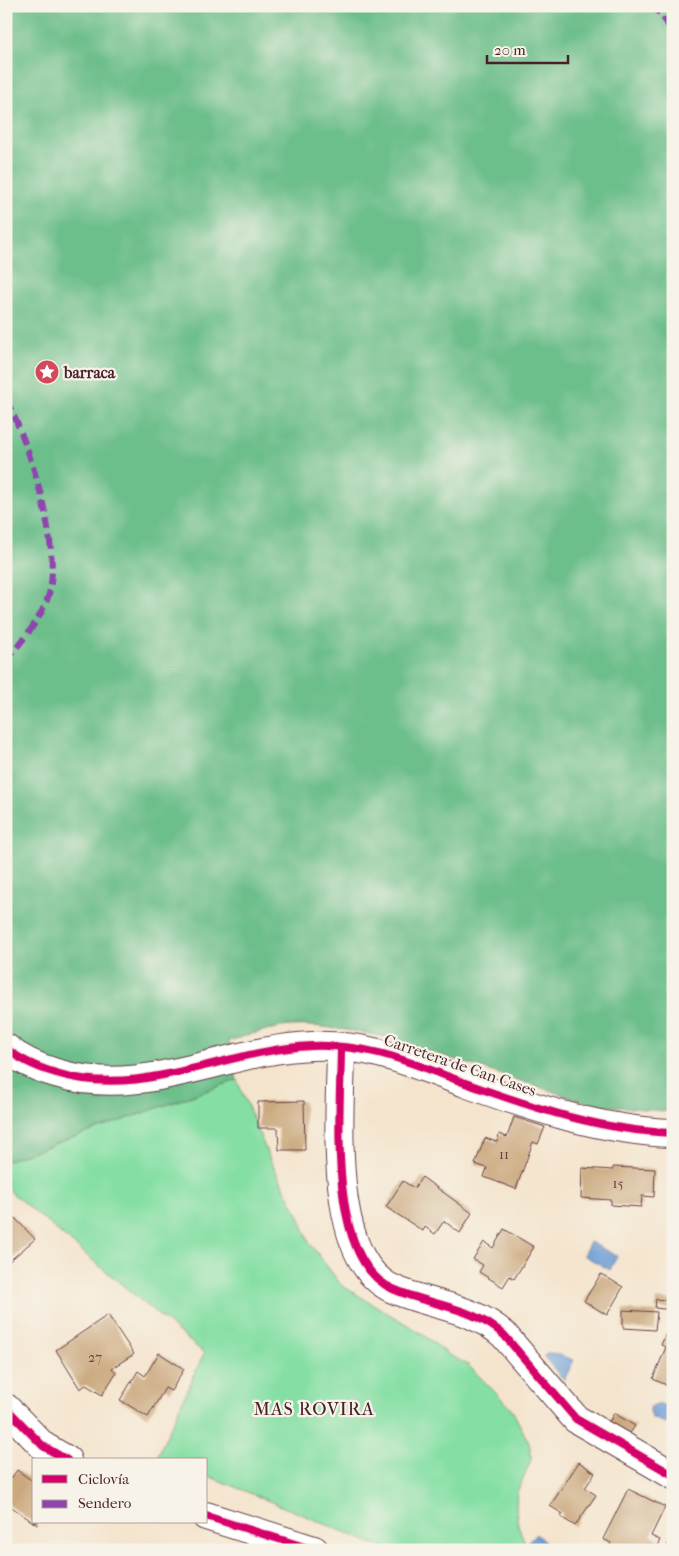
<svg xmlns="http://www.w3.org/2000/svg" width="679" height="1556" font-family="'IM FELL French Canon',serif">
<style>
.green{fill:#85dfa4;stroke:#687f68}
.forest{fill:#6cbe8a;stroke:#5b6e5a}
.water{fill:#6b9cd5;stroke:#5a5e80}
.building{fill:#cba97f}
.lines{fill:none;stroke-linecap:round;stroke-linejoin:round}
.minor-casing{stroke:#643d43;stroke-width:30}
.path{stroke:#643d43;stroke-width:3;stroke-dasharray:1 4;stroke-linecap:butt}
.minor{stroke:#fff;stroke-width:28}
.quiet{stroke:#8e44ad;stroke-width:6;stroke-dasharray:12 6;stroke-linecap:butt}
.cycleway-casing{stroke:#f7f3e8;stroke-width:11}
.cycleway{stroke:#d6006c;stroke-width:8}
.labels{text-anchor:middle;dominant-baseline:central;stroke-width:4.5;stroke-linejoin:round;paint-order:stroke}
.number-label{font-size:14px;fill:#6a4240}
.poi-label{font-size:16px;font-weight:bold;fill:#4a1f2b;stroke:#f7f3e8;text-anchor:start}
.street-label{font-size:16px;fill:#4a1f2b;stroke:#f7f3e8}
.neighbourhood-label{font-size:18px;letter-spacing:1px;fill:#4a1f2b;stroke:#f7f3e8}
</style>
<rect width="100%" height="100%" fill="#f7f3e8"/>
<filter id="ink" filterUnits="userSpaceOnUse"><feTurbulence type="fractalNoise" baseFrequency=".02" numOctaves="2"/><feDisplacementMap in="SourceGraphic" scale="10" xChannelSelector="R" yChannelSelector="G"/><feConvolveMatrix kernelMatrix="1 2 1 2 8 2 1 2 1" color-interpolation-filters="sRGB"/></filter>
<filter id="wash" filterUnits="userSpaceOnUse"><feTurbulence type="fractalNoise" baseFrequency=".0096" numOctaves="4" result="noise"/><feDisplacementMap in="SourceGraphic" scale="20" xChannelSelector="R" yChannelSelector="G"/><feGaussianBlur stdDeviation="1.12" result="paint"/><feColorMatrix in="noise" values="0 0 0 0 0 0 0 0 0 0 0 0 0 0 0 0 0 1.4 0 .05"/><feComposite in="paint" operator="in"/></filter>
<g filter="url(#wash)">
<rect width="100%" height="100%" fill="#f4e4cd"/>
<polygon class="green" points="237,1080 270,1160 298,1214 309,1242 341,1285 421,1333 449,1355 468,1365 511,1408 529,1443 532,1458 517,1492 516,1508 518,1526 528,1550 388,1550 206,1475 206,1460 169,1460 158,1455 204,1353 6,1188 6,1161"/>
<path class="forest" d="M6,6H673V1112L591,1104L386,1037C358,1032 318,1024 290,1026C269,1028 249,1035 229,1041L237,1080L6,1161Z"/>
<g class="water">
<polygon points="590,1242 617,1256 610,1270 583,1255"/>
<polygon points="546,1353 552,1353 574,1360 564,1380 544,1357"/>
<polygon points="658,1403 673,1409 673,1426 652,1418 649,1407 658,1405"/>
<polygon points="536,1534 553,1550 531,1550 525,1545"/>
</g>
<g id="blocks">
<g class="building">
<polygon points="304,1101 305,1150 279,1150 278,1128 258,1128 258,1102"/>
<polygon points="514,1117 545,1127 538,1144 533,1142 516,1189 484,1177 487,1168 475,1164 485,1138 497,1142 499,1134 507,1137"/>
<polygon points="613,1167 655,1169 654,1197 642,1196 641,1207 611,1205 611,1200 581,1198 582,1168 613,1170"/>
<polygon points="422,1177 472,1213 460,1233 444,1221 435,1234 425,1227 423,1231 386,1207 403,1181 414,1188"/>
<polygon points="11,1214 35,1239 6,1264 6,1219"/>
<polygon points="504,1229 534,1247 514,1279 510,1276 503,1287 479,1272 483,1265 473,1259 484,1242 493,1248"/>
<polygon points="601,1274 623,1287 607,1315 584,1301"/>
<polygon points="656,1299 673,1301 673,1310 655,1308"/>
<polygon points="623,1310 657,1312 655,1330 623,1328"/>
<polygon points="108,1315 134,1354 112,1368 116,1373 102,1395 86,1385 80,1389 56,1350"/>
<polygon points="673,1318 673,1388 653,1379 666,1347 661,1345"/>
<polygon points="159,1353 184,1369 171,1391 165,1388 148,1417 120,1400 138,1371 145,1376"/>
<polygon points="614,1413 635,1426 628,1436 608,1424"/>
<polygon points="579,1462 595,1473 585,1488 596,1495 575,1526 561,1517 563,1514 550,1506"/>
<polygon points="17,1470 34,1482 34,1522 38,1522 37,1525 6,1503 6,1486"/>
<polygon points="628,1489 665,1507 651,1536 660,1540 655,1550 608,1550 611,1543 603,1539"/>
</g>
</g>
</g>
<g filter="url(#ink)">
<use href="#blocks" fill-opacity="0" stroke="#643d43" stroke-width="1"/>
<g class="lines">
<defs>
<g id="minor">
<path d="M341,1047C341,1109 325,1259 393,1289C431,1306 472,1306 504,1335L576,1419L673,1475"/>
<path d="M6,1048C20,1060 39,1068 56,1073C143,1100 226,1049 312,1046C373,1044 413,1064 468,1084C534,1108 603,1131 673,1133"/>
<polyline points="6,1408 43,1446 67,1460"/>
<polyline points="206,1516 314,1550"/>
</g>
</defs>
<use href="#minor" class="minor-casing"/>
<polyline class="path" points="666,1550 673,1536"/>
<use href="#minor" class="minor"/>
<g class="quiet">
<polyline points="650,6 661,14 673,33"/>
<path d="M6,400C29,441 65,556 47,600C38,623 21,642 6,661"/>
</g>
<defs>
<g id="cycleway">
<path d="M341,1047C341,1109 325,1259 393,1289C431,1306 472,1306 504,1335L576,1419L673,1475"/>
<path d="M6,1048C20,1060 39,1068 56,1073C143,1100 226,1049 312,1046C373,1044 413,1064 468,1084C534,1108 603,1131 673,1133"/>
<polyline points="6,1408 43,1446 67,1460"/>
<polyline points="206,1516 314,1550"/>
</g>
</defs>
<use href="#cycleway" class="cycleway-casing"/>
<use href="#cycleway" class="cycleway"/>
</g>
</g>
<defs>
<symbol id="sight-disc" viewBox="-11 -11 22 22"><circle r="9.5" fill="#d1495b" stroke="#f7f3e8"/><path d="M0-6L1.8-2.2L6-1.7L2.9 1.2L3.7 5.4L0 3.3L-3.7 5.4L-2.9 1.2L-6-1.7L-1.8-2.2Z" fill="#fff"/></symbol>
</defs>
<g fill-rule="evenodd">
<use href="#sight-disc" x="33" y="358" width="28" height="28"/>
</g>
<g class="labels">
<g class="number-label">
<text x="504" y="1154">11</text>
<text x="618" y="1183">15</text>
<text x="95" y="1357">27</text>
</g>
<g class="poi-label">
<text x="64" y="372">barraca</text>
</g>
<g class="street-label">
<text transform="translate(460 1065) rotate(19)">Carretera de Can Cases</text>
</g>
<g class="neighbourhood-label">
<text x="314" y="1409">MAS ROVIRA</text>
</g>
</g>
<rect width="679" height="1556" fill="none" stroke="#f7f3e8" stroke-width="25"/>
<rect x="32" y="1458" width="175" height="65" fill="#f7f3e8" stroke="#b29e9c"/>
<rect x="42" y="1475" width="25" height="8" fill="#d6006c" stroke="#b29e9c"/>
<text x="78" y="1484" font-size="15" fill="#4a1f2b">Ciclovía</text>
<rect x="42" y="1500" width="25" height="8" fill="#8e44ad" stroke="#b29e9c"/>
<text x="78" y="1508" font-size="15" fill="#4a1f2b">Sendero</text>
<path d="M487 55v8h81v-8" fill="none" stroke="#4a1f2b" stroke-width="2.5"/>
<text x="494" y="55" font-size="15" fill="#4a1f2b" stroke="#f7f3e8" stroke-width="4" paint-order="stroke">20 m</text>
</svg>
